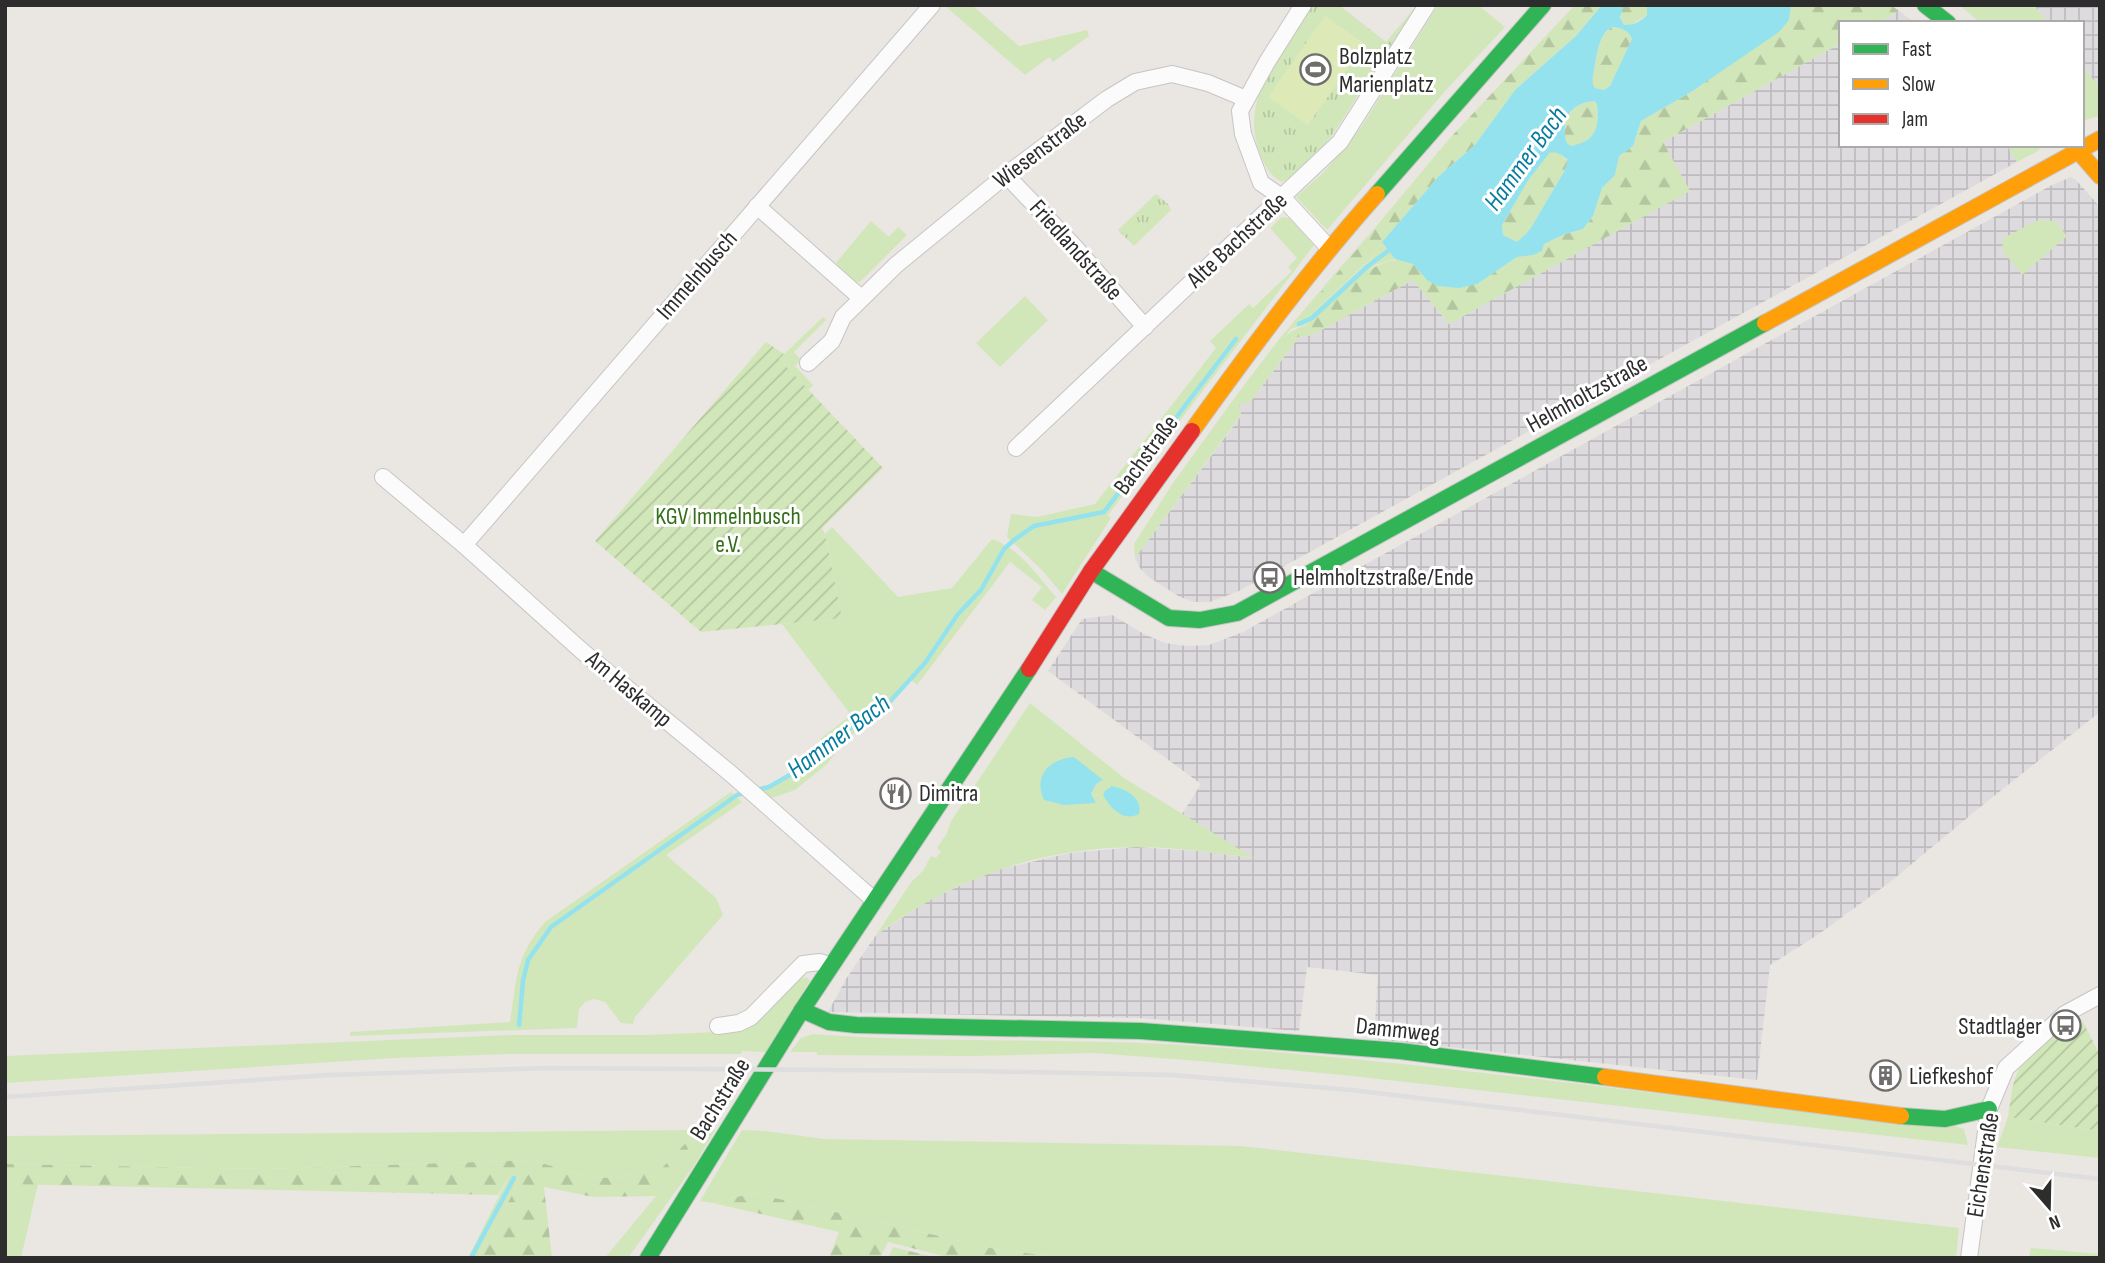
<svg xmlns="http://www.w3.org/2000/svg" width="2105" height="1263" font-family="'Sofia Sans Condensed',sans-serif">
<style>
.industrial{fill:url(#industrial-grid)}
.grass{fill:#d1e7ba;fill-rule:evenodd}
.forest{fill:url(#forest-firs)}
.park{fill:url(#park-tufts)}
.garden{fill:url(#garden-furrows)}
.pitch{fill:#ddeab8}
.water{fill:#94e2ee;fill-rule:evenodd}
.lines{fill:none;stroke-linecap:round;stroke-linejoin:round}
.stream{stroke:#94e2ee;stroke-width:4.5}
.street-casing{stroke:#c6c5c5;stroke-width:18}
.fast-casing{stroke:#c6c5c5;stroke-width:18}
.slow-casing{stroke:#c6c5c5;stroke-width:18}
.jam-casing{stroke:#c6c5c5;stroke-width:18}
.street{stroke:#fcfbfb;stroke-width:16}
.fast{stroke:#30b455;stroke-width:16}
.slow{stroke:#ff9f0a;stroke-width:16}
.jam{stroke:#e5322d;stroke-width:16}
.rail{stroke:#dededf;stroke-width:4.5}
.labels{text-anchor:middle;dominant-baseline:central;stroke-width:6;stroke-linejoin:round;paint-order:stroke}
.poi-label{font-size:24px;fill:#2d2d2d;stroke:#fff;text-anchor:start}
.street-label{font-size:24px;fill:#2d2d2d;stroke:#fff}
.park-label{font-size:24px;fill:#346e18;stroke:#fff}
.water-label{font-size:26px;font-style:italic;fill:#087c9e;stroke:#fff}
</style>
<defs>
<pattern id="industrial-grid" width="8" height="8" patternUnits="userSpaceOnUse" patternTransform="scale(1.75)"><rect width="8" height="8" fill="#dddbde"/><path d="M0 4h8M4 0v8" fill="none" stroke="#bebcbf"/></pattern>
<pattern id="forest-firs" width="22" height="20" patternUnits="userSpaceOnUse" patternTransform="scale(1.75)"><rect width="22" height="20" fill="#d1e7ba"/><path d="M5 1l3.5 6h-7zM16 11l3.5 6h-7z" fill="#b4c6a0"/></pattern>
<pattern id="park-tufts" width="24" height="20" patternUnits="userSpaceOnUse" patternTransform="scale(1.75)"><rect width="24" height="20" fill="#d1e7ba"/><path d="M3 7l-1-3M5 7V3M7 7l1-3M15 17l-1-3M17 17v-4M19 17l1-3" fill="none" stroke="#b4c6a0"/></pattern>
<pattern id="garden-furrows" width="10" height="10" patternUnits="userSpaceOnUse" patternTransform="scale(1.75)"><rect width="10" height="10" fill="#d1e7ba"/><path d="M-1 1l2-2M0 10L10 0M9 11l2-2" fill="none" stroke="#b4c6a0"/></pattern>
</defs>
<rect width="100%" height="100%" fill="#eae6e2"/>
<g class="industrial">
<polygon points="2034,5 2100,5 2100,88 2082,66 2082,23 2048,23"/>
<polygon points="1899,11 1915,23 1878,23"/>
<polygon points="1841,43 1841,145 2007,145 2017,162 1239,591 1210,602 1194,602 1180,597 1147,576 1140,568 1135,558 1241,416 1239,404 1250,402 1299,337 1312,335 1413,280 1449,324 1689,191 1663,142"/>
<polygon points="2071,177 2076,180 2100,207 2100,712 1984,804 1890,882 1819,934 1770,965 1757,1080 1374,1039 1378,975 1307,967 1299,1031 1139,1018 828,1012 846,979 876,935 929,900 992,871 1070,853 1136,847 1209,852 1252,858 1182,814 1201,784 1048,671 1082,619 1112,615 1144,634 1165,643 1187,646 1209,645 1243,632 2052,185"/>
</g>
<g class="grass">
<polygon points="944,5 972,5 1019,46 1087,30 1089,36 1053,62 1049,57 1025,75"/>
<polygon points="1438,5 1478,5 1505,27 1445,91 1327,230 1296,197 1324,172 1362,126"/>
<polygon points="1959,5 2034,5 2048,23 1981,23"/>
<polygon points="2082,66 2100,88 2100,116 2085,120 2082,118"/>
<polygon points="2007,145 2042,145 2038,151 2017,162"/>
<polygon points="1282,217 1289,218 1314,245 1108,515 1111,518 1062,594 1042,570 1007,537 1011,514 1037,517 1095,504 1216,348 1210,341 1249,304 1253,308 1292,271 1288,267 1297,258 1270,228"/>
<polygon points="2038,220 2055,221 2067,236 2022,275 2003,251 2002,239"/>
<polygon points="871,221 889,237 898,227 907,235 860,282 855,282 836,263"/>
<polygon points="1372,230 1299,320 1309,316 1370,261 1382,242 1395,259 1375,265 1309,323 1291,329 1284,338 1299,337 1250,402 1239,405 1241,415 1135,558 1134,544 1173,483 1233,400 1280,338"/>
<polygon points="1025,296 1048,320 1000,367 976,343"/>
<polygon points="823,317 826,320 794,352 801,360 795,366 813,385 808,390 779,359"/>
<path d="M832,527L898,597L952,588L992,539C1020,549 1037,575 1056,597L1045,610L1032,600L1042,587L1010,562L917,685L911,680L888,707L866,721L868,724L847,738L827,764L795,790L769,799L756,788C783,784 805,765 825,747L820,739L851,715L782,624L842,618L825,534Z"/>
<path d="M1030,703L1124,778L1254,858C1215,853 1175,847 1136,847C1039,848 954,878 876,935L912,881L923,871L931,856L936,858L941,852L937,848L947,833L951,821ZM1074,757L1102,781L1096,784L1091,794Z"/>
<path d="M731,792L742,802L666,855L716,898L723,915L635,1017L633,1024L621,1023L605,1002L594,999L585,1002L579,1009L577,1028L350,1036V1032L510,1022C517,979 515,957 545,922Z"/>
<polygon points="806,977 810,980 766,1052 742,1051 741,1054 509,1054 395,1058 5,1083 5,1056 510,1035 648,1035 739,1031 797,980"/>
<path d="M813,1034C941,1044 1070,1037 1198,1046C1451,1063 1702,1103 1954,1126L1964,1129L1968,1145L1352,1076L1199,1061L1095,1053L973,1056L817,1055V1052H790L801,1038Z"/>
<polygon points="2008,1117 2100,1131 2100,1158 1997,1147"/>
<polygon points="698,1130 662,1168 614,1178 588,1177 538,1162 511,1161 266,1169 5,1164 5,1136"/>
<polygon points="701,1130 715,1130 695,1164 628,1258 605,1258 656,1196"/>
<polygon points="742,1130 765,1131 824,1139 1241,1146 1959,1228 1956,1258 1060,1258 991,1248 753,1193 713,1203 700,1201"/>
<polygon points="511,1172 519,1182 478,1258 468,1258"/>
<polygon points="5,1184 38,1184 21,1258 5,1258"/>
<polygon points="2031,1248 2100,1254 2100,1258 2029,1258"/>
</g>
<g class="forest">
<polygon points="1575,5 1602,5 1576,36 1515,90 1474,146 1439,176 1382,242 1370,260 1309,316 1297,321 1450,138"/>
<path d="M1624,5H1647V15L1631,25H1624C1620,17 1619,13 1624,5Z"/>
<path d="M1791,5H1891L1899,11L1878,23H1841V43L1663,142L1690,191L1449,324L1413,280L1312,335L1283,339C1293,327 1303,329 1314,319C1336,299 1381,245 1413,264C1418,267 1423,275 1427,280L1477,284L1517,257L1533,255L1542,251L1544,244L1565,234L1583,229L1593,216L1602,188L1615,175L1619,156L1633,146L1641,121L1691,92L1789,20Z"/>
<path d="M1612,27C1621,28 1629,30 1632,39L1610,86L1604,90L1595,88L1592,82C1596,65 1596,36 1612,27Z"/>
<path d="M1594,101L1597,104C1599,122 1598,139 1578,145C1573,146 1572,147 1568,144C1565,140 1565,138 1565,133C1563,114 1576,103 1594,101Z"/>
<polygon points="1551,151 1562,155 1568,161 1565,170 1529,231 1517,243 1503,236 1502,225 1529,179"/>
<polygon points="698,1130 701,1130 656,1196 593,1197 544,1187 552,1258 478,1258 519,1182 511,1172 498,1195 5,1184 5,1164 266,1169 511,1161 538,1162 588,1177 614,1178 662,1168"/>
<polygon points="753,1193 991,1248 1060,1258 951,1258 888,1242 880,1258 829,1258 839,1232 713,1203"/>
<polygon points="893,1247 937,1258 888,1258"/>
</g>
<g class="park">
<path d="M1312,5H1339L1386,42L1417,5L1331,137L1295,176L1282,182C1268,174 1263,163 1258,148C1240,92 1287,50 1312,5Z"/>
<polygon points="1156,194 1168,204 1171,210 1134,246 1118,230"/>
</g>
<g class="garden">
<polygon points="766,342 784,354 779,359 883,468 822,528 825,534 842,618 701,632 595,541"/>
<path d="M2082,1020L2100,1055V1131L2008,1117C2011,1100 2012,1076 2023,1063C2038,1044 2062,1032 2082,1020Z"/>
</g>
<polygon class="pitch" points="1325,16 1365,44 1308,125 1268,97"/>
<g class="water">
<path d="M1602,5H1624L1620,17L1624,25C1634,25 1640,22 1647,15V5H1791L1789,20L1779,32L1691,92L1641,121L1633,146L1619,156L1615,175L1602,188L1593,216L1583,229L1565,234L1544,244L1542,251L1533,255L1517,257L1477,284L1459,288L1438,286L1427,280L1413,264L1395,259L1382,242L1439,176L1474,146L1515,90L1576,36ZM1612,27C1621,28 1629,30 1632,39L1610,86L1604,90L1595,88L1592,82C1596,65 1596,35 1612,27ZM1594,101L1597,104C1599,122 1598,139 1578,144C1573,146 1572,147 1568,144C1565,140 1565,138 1565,133C1563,114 1575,103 1594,101ZM1551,151L1562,155L1568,160L1565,170L1529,231L1517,242L1503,235L1502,225L1529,179Z"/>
<path d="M1074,757L1103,780L1096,784L1091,794L1096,803L1064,805L1044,800C1033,776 1049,759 1074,757Z"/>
<path d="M1112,786C1126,789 1143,798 1139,814C1123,822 1111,809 1103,795L1105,791Z"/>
</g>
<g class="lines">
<g class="stream">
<polyline points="1299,324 1312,318 1368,266 1392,248"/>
<polyline points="756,790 769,787 802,768 836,736 884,708 925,663 958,614 981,590 1004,549 1014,540 1034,526 1104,512 1236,339"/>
<polyline points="519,1025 523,981 528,960 551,927 737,795 744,793"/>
<polyline points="471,1258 514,1178"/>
</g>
<defs>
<g id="street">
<polyline points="1303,5 1267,62 1240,111 1243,134 1261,183 1283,198 1329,248"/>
<polyline points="1006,175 1073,245 1145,327"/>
<polyline points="757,206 861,298"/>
<polyline points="808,363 832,341 843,317 896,265 1006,175 1107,99 1135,82 1172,74 1208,83 1246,99"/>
<polyline points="1016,448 1340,142 1427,5"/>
<polyline points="383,477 464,545 583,652 730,773 875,901"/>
<polyline points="464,545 932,5"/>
<polyline points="718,1026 739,1023 751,1017 803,964 820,962 831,966"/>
<polyline points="1969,1258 1989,1109 2006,1068 2065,1014 2100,995"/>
</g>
<g id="fast">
<polyline points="1925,5 1948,23"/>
<polyline points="1377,194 1543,5"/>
<polyline points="1091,571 1169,618 1200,620 1237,613 1765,323"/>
<polyline points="802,1010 829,1022 856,1025 1141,1031 1400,1051 1605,1077"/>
<polyline points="1901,1116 1945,1119 1989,1109"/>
<polyline points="648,1258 802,1010 1029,669"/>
</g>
<g id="slow">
<polyline points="2073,145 2100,176"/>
<polyline points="1765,323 2100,139"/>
<path d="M1192,431C1251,349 1310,269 1377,194"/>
<polyline points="1605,1077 1901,1116"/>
</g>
<polyline id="jam" points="1029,669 1091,571 1192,431"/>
</defs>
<use href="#street" class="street-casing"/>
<use href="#fast" class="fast-casing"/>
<use href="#slow" class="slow-casing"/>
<use href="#jam" class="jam-casing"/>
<use href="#street" class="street"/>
<use href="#fast" class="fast"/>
<use href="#slow" class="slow"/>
<use href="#jam" class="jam"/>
<polyline class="rail" points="5,1097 329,1075 545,1068 973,1071 1172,1075 1351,1090 2100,1179"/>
</g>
<defs>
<symbol id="stadium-ring" viewBox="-11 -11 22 22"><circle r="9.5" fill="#fff" stroke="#6f6e6c" stroke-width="1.5"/><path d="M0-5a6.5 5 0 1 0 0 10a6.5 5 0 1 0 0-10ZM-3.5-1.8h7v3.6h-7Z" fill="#6f6e6c"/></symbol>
<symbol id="bus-ring" viewBox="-11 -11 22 22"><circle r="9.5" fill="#fff" stroke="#6f6e6c" stroke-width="1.5"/><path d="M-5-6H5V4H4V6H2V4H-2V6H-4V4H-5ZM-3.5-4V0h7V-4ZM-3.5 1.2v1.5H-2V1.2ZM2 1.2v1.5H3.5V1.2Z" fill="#6f6e6c"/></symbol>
<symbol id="restaurant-ring" viewBox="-11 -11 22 22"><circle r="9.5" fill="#fff" stroke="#6f6e6c" stroke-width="1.5"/><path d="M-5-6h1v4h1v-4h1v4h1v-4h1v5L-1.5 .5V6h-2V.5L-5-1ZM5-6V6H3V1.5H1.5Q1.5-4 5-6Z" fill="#6f6e6c"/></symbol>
<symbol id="building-ring" viewBox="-11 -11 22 22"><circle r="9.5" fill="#fff" stroke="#6f6e6c" stroke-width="1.5"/><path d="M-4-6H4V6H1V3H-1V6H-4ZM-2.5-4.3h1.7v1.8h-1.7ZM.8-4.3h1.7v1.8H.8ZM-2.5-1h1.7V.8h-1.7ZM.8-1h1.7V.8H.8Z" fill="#6f6e6c"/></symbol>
</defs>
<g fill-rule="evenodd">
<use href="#stadium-ring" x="1298" y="52" width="35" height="35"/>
<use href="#bus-ring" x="1252" y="560" width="35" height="35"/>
<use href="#restaurant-ring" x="878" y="776" width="35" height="35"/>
<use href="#bus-ring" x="2048" y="1008" width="35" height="35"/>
<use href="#building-ring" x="1868" y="1058" width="35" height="35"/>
</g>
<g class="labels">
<g class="poi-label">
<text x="1339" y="56">Bolzplatz<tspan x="1339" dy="28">Marienplatz</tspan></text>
<text x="1293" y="577">Helmholtzstraße/Ende</text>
<text x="919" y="793">Dimitra</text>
<text x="2042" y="1026" text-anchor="end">Stadtlager</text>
<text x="1909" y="1076">Liefkeshof</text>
</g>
<g class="street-label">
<text transform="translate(1040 150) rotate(-37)">Wiesenstraße</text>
<text transform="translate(1237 240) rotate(-43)">Alte Bachstraße</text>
<text transform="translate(1076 250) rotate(48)">Friedlandstraße</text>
<text transform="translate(697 275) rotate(-49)">Immelnbusch</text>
<text transform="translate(1587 394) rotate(-29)">Helmholtzstraße</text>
<text transform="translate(1146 455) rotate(-54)">Bachstraße</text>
<text transform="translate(629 689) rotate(40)">Am Haskamp</text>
<text transform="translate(1398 1030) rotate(6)">Dammweg</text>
<text transform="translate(720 1099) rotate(-58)">Bachstraße</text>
<text transform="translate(1983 1165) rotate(-81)">Eichenstraße</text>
</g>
<g class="park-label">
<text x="728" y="516">KGV Immelnbusch<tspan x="728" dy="28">e.V.</tspan></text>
</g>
<g class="water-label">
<text transform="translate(1526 159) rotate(-54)">Hammer Bach</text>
<text transform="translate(839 737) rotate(-37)">Hammer Bach</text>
</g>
</g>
<rect width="2105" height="1263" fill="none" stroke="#2d2d2d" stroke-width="14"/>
<rect x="1839" y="21" width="245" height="126" fill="#ffffff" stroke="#ababab" stroke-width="2"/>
<rect x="1853" y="44" width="35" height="10" fill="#30b455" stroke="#ababab" stroke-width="2"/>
<text x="1902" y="56" font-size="21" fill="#2d2d2d">Fast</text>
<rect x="1853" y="79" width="35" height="10" fill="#ff9f0a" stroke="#ababab" stroke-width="2"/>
<text x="1902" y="91" font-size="21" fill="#2d2d2d">Slow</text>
<rect x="1853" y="114" width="35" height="10" fill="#e5322d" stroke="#ababab" stroke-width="2"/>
<text x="1902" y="126" font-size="21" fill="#2d2d2d">Jam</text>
<g transform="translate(2049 1207) rotate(160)" stroke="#ffffff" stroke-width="5" paint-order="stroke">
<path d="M0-5L12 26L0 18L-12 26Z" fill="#2d2d2d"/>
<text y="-10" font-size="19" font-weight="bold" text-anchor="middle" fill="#2d2d2d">N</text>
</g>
</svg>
